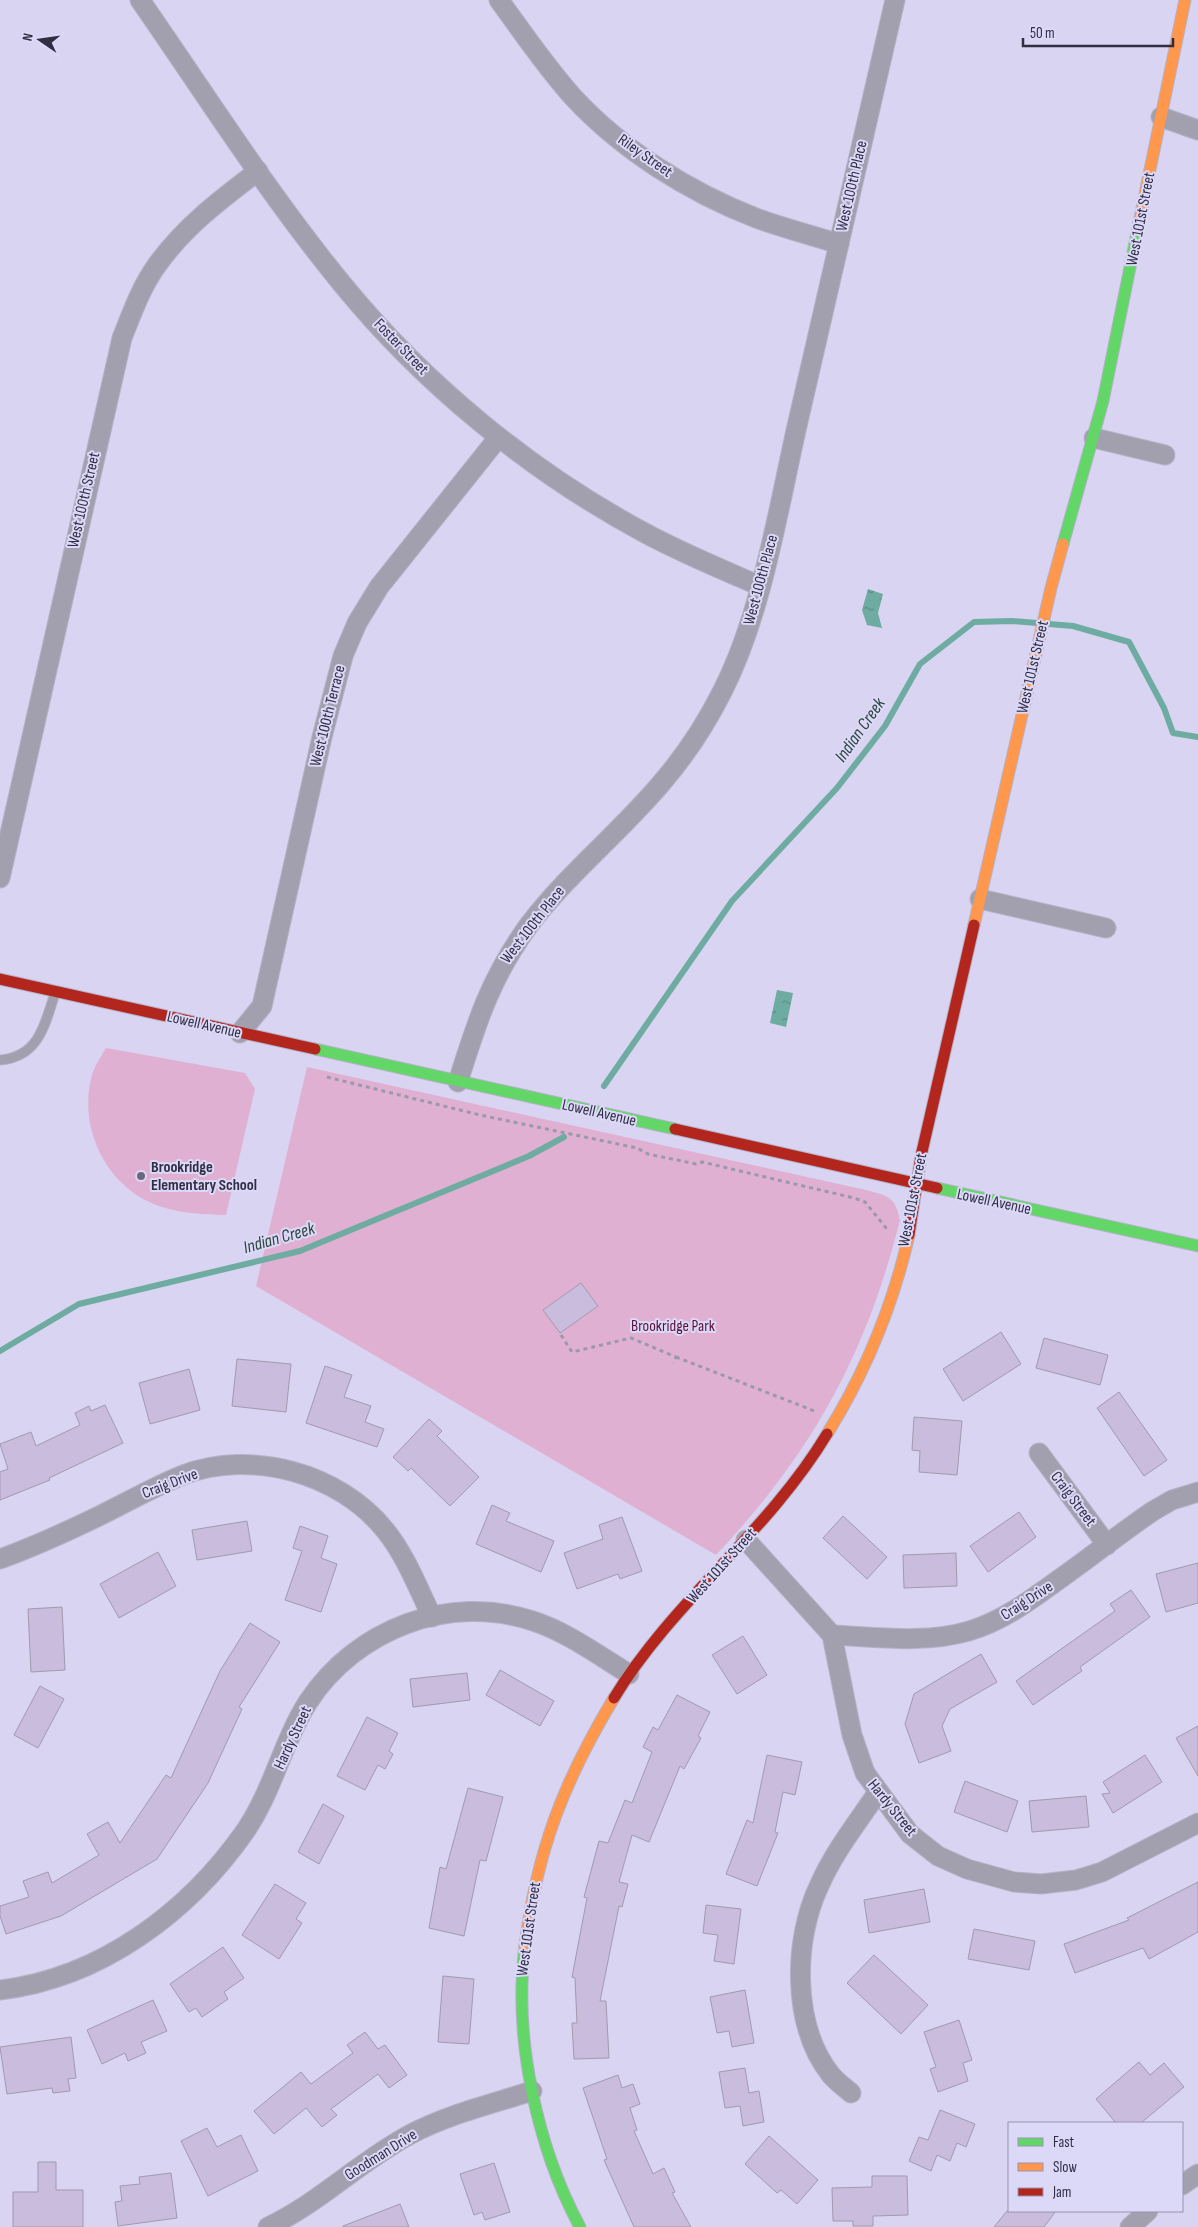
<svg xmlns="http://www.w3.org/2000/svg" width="1198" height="2227" font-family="'Sofia Sans Condensed',sans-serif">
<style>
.park{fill:#e0b0d3}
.water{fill:url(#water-ripples)}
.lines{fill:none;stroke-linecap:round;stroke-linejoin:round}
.stream{stroke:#6eaba1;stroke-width:6}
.building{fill:#c9bcdc;stroke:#a19ab0}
.lane-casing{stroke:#b5b2c8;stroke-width:11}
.street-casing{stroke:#b5b2c8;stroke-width:21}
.fast-casing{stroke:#b5b2c8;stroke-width:13}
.slow-casing{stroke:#b5b2c8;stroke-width:13}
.jam-casing{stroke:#b5b2c8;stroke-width:13}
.path{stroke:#9b99a7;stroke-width:3;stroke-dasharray:4 4;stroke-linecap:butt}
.lane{stroke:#a2a0ae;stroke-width:9}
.street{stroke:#a2a0ae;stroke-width:19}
.fast{stroke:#63d668;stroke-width:11}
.slow{stroke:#ff974d;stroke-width:11}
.jam{stroke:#b3261e;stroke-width:11}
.poi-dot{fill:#6b6880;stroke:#dcd8f8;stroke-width:2}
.labels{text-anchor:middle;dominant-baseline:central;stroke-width:4;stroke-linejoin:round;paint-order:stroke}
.street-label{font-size:16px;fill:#312e43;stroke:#dcd8f8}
.poi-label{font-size:16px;font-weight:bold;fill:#312e43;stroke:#dcd8f8;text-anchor:start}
.park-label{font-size:16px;fill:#591039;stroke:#dcd8f8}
.water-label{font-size:18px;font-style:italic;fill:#2a453c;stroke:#dcd8f8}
</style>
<defs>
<pattern id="water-ripples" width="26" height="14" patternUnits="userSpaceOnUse" patternTransform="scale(1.25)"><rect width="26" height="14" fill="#6eaba1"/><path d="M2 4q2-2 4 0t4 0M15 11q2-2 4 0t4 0" fill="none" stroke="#5b8c85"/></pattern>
</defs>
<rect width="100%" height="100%" fill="#d8d4f1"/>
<g class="park">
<path d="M106,1048L245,1073L255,1089L226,1215C204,1214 183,1214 162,1207C108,1190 77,1129 92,1075C95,1066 101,1056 106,1048Z"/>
<path d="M307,1067L866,1190C888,1196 895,1196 900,1220C866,1355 812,1453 716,1555L256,1286Z"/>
</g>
<g class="water">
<polygon points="868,589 883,594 878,613 882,628 867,625 862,610"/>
<polygon points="777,990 793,993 786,1027 770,1023"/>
</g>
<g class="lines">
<g class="stream">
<polyline points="1049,624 1073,626 1129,642 1164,708 1173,733 1198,737"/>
<polyline points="604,1086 732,901 837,788 885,726 920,664 974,622 1012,621 1037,623"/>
<polyline points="0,1351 79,1304 300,1251 529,1156 564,1137"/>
</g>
</g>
<g class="building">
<polygon points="581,1283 598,1306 560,1333 543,1310"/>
<polygon points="1001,1332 1021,1364 963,1401 943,1369"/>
<polygon points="1044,1338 1108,1355 1100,1385 1036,1368"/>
<polygon points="237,1359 291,1364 286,1412 232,1406"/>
<polygon points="325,1366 352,1375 344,1397 371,1406 365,1422 384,1429 377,1447 306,1423"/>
<polygon points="189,1369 200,1410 150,1424 139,1383"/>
<polygon points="1119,1392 1167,1460 1144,1476 1097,1408"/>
<polygon points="105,1405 123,1443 49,1478 50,1480 0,1500 0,1472 8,1469 0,1444 31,1432 36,1446 80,1425 75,1413 89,1406 91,1411"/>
<polygon points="914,1417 962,1421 957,1475 919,1472 920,1451 912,1450"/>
<polygon points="429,1419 442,1431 437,1436 479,1477 450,1506 411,1468 408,1471 393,1457"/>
<polygon points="492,1505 510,1513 506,1521 554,1541 541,1572 476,1544"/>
<polygon points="1019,1512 1036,1537 988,1572 970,1546"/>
<polygon points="843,1516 887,1557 867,1579 823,1538"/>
<polygon points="622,1517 642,1571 620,1579 618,1574 577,1589 564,1553 603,1539 599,1525"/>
<polygon points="247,1521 252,1551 197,1560 192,1530"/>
<polygon points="300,1526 328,1536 321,1558 337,1564 321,1612 285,1600 302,1551 293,1548"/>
<polygon points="158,1552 176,1586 119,1618 100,1584"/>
<polygon points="956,1553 957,1586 904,1588 903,1555"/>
<polygon points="1198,1563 1198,1603 1166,1612 1156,1574"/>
<polygon points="1131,1590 1150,1617 1080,1667 1082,1671 1033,1705 1016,1681 1115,1611 1110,1604"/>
<polygon points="62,1607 65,1670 31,1672 28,1609"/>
<polygon points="250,1623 280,1642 239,1707 242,1709 208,1783 157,1859 61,1916 6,1934 0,1916 0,1906 29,1897 23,1881 48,1872 52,1883 99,1855 87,1834 108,1822 120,1843 166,1775 171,1778 220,1671"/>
<polygon points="743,1636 767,1675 737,1694 712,1655"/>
<polygon points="981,1654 997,1682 950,1709 942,1726 951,1751 919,1763 905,1724 914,1694"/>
<polygon points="500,1670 554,1701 540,1726 486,1695"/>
<polygon points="467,1673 470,1700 413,1707 410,1679"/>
<polygon points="40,1686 64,1699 38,1748 14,1735"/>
<polygon points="677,1695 710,1712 698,1736 701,1738 684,1769 680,1766 649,1842 632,1835 619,1882 628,1884 622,1907 619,1906 600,2001 606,2001 609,2058 574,2059 572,2023 577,2023 575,1978 572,1977 587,1898 584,1897 599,1841 608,1843 625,1800 632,1803 652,1752 643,1747 653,1727 658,1730"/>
<polygon points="367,1717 398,1733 389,1751 393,1754 385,1769 378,1765 365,1790 337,1776"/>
<polygon points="1198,1726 1198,1776 1176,1738"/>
<polygon points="767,1755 802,1762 795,1795 783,1792 775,1832 778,1833 757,1886 726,1874 747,1820 753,1823"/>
<polygon points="1145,1755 1162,1782 1113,1813 1102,1794 1110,1793 1103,1782"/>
<polygon points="965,1781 1018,1801 1007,1832 954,1812"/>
<polygon points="468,1788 503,1797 486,1861 480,1860 464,1936 429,1928 440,1867 446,1869"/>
<polygon points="1086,1796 1089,1827 1032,1832 1029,1801"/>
<polygon points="323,1804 344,1816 319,1864 298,1852"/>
<polygon points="1198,1882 1198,1932 1149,1959 1143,1948 1075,1973 1064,1944 1129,1920 1127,1918"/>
<polygon points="275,1884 306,1903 296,1919 302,1923 279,1959 242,1935"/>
<polygon points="924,1889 930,1922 869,1933 864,1900"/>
<polygon points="706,1905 741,1909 734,1964 714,1961 718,1935 703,1933"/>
<polygon points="974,1929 1035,1941 1029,1970 968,1959"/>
<polygon points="223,1947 244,1978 224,1992 228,1999 202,2017 196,2008 189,2012 170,1984"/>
<polygon points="874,1955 928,2005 901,2034 847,1983"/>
<polygon points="443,1976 474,1979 469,2044 438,2042"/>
<polygon points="745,1990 754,2043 732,2047 729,2031 717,2033 710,1997"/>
<polygon points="153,2000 167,2031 141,2042 146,2053 128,2061 125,2053 102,2064 87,2030"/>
<polygon points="959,2020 972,2060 963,2063 968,2081 938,2092 930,2069 936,2067 924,2032"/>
<polygon points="365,2032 378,2049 385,2045 407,2075 389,2088 378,2074 331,2109 337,2115 322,2127 306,2108 274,2134 254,2111 301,2072 311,2084 353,2053 347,2045"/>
<polygon points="71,2037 76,2078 68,2079 70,2091 53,2093 52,2088 7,2094 0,2047"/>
<polygon points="1139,2062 1150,2075 1164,2063 1184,2087 1141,2123 1116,2123 1096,2099"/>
<polygon points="745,2068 749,2093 759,2091 764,2122 743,2126 740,2106 725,2108 719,2072"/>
<polygon points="618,2075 622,2088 633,2084 640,2104 630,2108 637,2130 634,2131 653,2174 664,2168 675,2192 672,2193 691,2227 634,2227 604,2160 607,2159 583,2088"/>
<polygon points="940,2110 975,2124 966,2147 957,2143 950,2161 937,2155 931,2171 909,2161 919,2137 928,2140"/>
<polygon points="207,2128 217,2147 241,2135 258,2171 208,2196 181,2141"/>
<polygon points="769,2136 818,2180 797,2204 781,2190 777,2193 745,2164"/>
<polygon points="38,2162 56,2162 56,2190 83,2190 83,2227 13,2227 13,2192 38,2192"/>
<polygon points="494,2163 510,2212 485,2220 482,2212 474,2215 460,2174"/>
<polygon points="171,2173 177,2218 118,2226 115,2202 122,2201 120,2186 140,2184 139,2177"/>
<polygon points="872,2176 907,2176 908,2215 873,2216 873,2226 853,2226 853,2221 833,2221 832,2188 872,2187"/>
<polygon points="400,2204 409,2227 343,2227 343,2226"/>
<polygon points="1007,2211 1056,2211 1044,2227 994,2227"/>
</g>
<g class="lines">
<defs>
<path id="lane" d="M0,1060C39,1057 45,1024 55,993"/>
<g id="street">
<path d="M140,0C206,95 269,195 343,285C424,384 531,472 645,533C682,553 721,569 760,586"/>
<path d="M499,0C523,33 546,67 573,97C622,150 689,192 756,218C783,228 811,235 839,244"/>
<polyline points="1161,117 1198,130"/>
<polyline points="1094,438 1165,455"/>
<path d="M0,878L122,338C132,313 141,287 157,265C184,227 221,199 258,171"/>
<polyline points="980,899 1106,928"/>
<polyline points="240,1033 262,1006 322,737 343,656 357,623 379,587 498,438"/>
<path d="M458,1082C477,1021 491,977 529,925C569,872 622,831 664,780C687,753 707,722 723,690C762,613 778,510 797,426C830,284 862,142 895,0"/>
<polyline points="1039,1453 1107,1545"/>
<polyline points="746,1540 832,1635 852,1735 865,1773 910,1834 938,1856 967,1869 1014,1882 1041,1884 1076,1880 1102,1872 1198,1823"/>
<path d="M0,1559C33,1547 66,1532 97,1517C126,1503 153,1487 183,1475C252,1449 339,1473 385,1530C406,1556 418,1588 432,1617"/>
<path d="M832,1635C876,1637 925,1644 969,1631C1003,1621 1032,1599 1061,1578C1092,1556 1122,1532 1153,1511L1172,1500L1198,1492"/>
<path d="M0,1990C101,1978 189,1912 246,1830C273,1790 283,1741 308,1702C356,1629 449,1593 533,1621C567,1632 598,1655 629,1674"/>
<path d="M851,2093C844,2087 837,2082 831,2075C792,2026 793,1941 819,1886C834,1852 857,1823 878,1792"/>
<polyline points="1182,2185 1198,2174"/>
<path d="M268,2227C319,2203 360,2161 411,2134C449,2114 492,2104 532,2091"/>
<polyline points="1130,2227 1148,2211"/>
</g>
<g id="fast">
<polyline points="1063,544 1103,401 1139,223"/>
<polyline points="315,1049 675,1129"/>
<polyline points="937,1188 1198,1246"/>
<path d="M525,1946C513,2037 537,2147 580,2227"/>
</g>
<g id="slow">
<polyline points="1139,223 1185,0"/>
<polyline points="974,925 1051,588 1063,544"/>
<path d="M827,1434C865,1373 893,1305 909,1235"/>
<path d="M525,1946C537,1850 564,1781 614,1698"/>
</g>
<g id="jam">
<polyline points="0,979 315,1049"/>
<polyline points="675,1129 937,1188"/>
<polyline points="909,1235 921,1156 974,925"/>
<path d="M614,1698C673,1601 768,1532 827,1434"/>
</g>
</defs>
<use href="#lane" class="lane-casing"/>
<use href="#street" class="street-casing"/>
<use href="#fast" class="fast-casing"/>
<use href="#slow" class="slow-casing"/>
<use href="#jam" class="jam-casing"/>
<g class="path">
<polyline points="327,1077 480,1115 637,1148 648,1154 696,1164 702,1162 854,1198 865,1202 887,1229"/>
<polyline points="561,1335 572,1352 631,1338 676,1357 673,1363"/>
<polyline points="676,1357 817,1412"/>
</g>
<use href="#lane" class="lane"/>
<use href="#street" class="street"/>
<use href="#fast" class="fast"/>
<use href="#slow" class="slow"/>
<use href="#jam" class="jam"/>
</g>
<circle class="poi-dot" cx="141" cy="1176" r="5"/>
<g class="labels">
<g class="street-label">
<text transform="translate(645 156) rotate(35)">Riley Street</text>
<text transform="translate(852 186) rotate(-77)">West 100th Place</text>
<text transform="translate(1141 219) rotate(-79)">West 101st Street</text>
<text transform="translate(401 347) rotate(46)">Foster Street</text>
<text transform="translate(84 500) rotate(-77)">West 100th Street</text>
<text transform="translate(761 580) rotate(-75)">West 100th Place</text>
<text transform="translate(1033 667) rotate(-77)">West 101st Street</text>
<text transform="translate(328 716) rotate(-76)">West 100th Terrace</text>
<text transform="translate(533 925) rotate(-52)">West 100th Place</text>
<text transform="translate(204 1025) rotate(13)">Lowell Avenue</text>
<text transform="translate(599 1113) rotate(13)">Lowell Avenue</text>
<text transform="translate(913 1200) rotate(-79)">West 101st Street</text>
<text transform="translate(994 1202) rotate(12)">Lowell Avenue</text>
<text transform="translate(170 1484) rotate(-21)">Craig Drive</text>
<text transform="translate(1073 1499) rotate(53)">Craig Street</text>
<text transform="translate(722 1566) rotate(-48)">West 101st Street</text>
<text transform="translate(1027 1601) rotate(-33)">Craig Drive</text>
<text transform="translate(293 1738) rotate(-65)">Hardy Street</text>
<text transform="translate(892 1808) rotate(51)">Hardy Street</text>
<text transform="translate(529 1929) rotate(-82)">West 101st Street</text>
<text transform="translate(381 2155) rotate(-32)">Goodman Drive</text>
</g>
<g class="poi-label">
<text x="151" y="1167">Brookridge<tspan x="151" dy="18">Elementary School</tspan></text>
</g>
<g class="park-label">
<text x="673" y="1326">Brookridge Park</text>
</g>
<g class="water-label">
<text transform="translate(860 730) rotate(-55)">Indian Creek</text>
<text transform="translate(279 1238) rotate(-16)">Indian Creek</text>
</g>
</g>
<rect x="1008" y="2122" width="175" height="90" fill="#dcd8f8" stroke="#9894b0"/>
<rect x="1018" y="2138" width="25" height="8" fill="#63d668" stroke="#9894b0"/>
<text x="1053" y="2147" font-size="15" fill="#312e43">Fast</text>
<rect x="1018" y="2163" width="25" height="8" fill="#ff974d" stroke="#9894b0"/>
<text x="1053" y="2172" font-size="15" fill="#312e43">Slow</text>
<rect x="1018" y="2188" width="25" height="8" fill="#b3261e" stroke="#9894b0"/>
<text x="1053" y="2197" font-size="15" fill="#312e43">Jam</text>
<g transform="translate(40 40) rotate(283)" stroke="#dcd8f8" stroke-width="4" paint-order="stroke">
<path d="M0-4L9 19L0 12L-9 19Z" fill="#312e43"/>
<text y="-8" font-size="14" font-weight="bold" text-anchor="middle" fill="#312e43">N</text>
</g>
<path d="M1023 38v8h150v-8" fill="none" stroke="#312e43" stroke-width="2.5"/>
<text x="1030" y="38" font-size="15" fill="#312e43" stroke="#dcd8f8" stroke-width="4" paint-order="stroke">50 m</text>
</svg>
